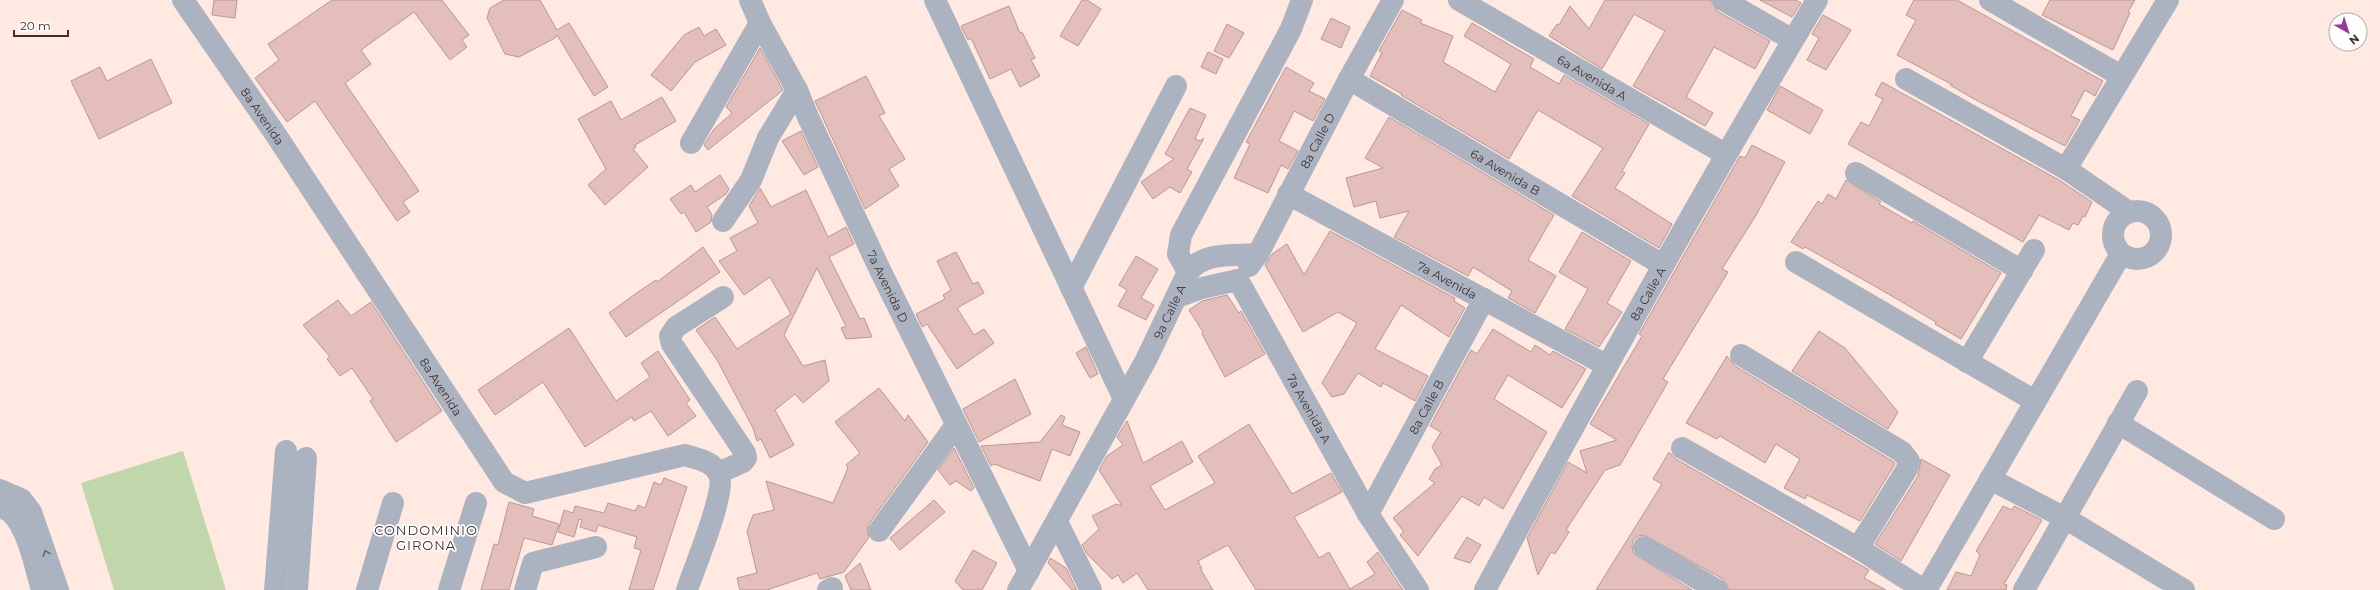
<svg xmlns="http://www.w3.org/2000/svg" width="2380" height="590" font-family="Montserrat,sans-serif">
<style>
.green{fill:#c1d6ab}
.building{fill:#e4beba;stroke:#ba9793}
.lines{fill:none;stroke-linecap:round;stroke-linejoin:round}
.minor{stroke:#acb3c0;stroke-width:22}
.oneway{stroke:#6a6467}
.labels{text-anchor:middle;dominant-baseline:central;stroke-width:3.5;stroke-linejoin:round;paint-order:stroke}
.street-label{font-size:12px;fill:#3e302b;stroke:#fff}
.neighbourhood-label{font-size:13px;letter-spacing:1px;fill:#3e302b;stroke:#fff}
</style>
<rect width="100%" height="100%" fill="#ffe9e1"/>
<polygon class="green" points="183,451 226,590 114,590 81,483"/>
<g class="building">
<polygon points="214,0 237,0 235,18 212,15"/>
<polygon points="332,0 442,0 469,35 462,40 467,47 450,60 414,12 361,50 371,64 345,83 419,191 403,202 410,212 397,221 315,101 287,122 255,78 279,60 268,44"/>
<polygon points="504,0 540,0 557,30 569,23 608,87 594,96 557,35 555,38 519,57 505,54 487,18 490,8"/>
<polygon points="1082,0 1087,0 1101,9 1078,46 1060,36"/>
<polygon points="1605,0 1711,0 1717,11 1770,41 1755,69 1714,47 1686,97 1713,113 1705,126 1633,86 1665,31 1634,14 1602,69 1549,36 1557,24 1559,25 1570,6 1589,29"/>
<polygon points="1760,0 1796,0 1801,3 1792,17"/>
<polygon points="1914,0 1957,0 2103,81 2095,96 2085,90 2071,116 2080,120 2065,146 1974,99 1950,85 1951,84 1897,55 1916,20 1906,15"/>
<polygon points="2050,0 2135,0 2128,12 2130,13 2113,50 2042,15"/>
<polygon points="1009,6 1020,33 1022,32 1035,58 1031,60 1040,76 1020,87 1011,69 990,79 971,38 968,40 961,26"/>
<polygon points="1402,10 1422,20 1420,23 1453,36 1443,62 1495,92 1511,64 1464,36 1472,23 1534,59 1530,67 1559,84 1564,75 1649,124 1622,171 1625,173 1615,188 1672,224 1659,248 1572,196 1603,148 1538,110 1509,159 1401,95 1402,94 1370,76 1382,53 1379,51"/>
<polygon points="1823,15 1851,30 1826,70 1807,60 1819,38 1812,34"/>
<polygon points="1331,18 1350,27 1341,48 1321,39"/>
<polygon points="1227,24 1244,33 1229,58 1214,51"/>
<polygon points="699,27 704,36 716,29 726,45 695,62 671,91 651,75 684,35"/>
<polygon points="760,48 783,90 708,150 704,145 714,129 732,113 726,107"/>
<polygon points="1208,52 1223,59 1216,74 1201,67"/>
<polygon points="151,59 172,103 99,139 71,81 100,67 107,81"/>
<polygon points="1286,67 1314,83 1309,91 1325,99 1313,121 1294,111 1279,141 1298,151 1288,169 1281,165 1268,193 1234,178 1250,144 1246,142"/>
<polygon points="866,76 885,113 879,116 905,159 889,169 899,186 865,209 815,101"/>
<polygon points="1882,82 2059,180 2092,202 2085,217 2083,216 2078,225 2073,223 2069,230 2039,215 2023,242 1848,144 1861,122 1869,126 1883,99 1875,95"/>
<polygon points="1780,86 1823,110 1810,134 1767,110"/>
<polygon points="662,97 676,121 635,145 636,147 633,149 648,167 605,205 588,185 606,169 578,119 611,101 621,120"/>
<polygon points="1190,108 1206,115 1195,139 1200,141 1204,138 1187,169 1192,172 1180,193 1170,187 1153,199 1141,182 1174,159 1165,154"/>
<polygon points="1389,117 1554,215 1528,260 1556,276 1535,313 1508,298 1512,291 1473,267 1468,276 1394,237 1409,211 1380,218 1376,201 1354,207 1346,178 1383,168 1365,158"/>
<polygon points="801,131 818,167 804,175 782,141"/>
<polygon points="1752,145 1785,162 1755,217 1722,269 1728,272 1663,379 1668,382 1620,465 1605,470 1566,530 1569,532 1555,554 1551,552 1538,575 1527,538 1568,462 1587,473 1580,451 1617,440 1590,424 1642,336 1639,334 1740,156 1745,158"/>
<polygon points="720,175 729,189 726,194 707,207 712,215 711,222 696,232 684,212 681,214 670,199 691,185 695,192"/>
<polygon points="1846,180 1881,202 1879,204 1912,223 1913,221 2001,273 1961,339 1935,324 1936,322 1878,288 1805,247 1803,249 1791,242 1818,201 1822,204 1828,194 1836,199"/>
<polygon points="760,188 771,207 806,190 828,237 846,227 854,244 829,257 860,319 864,318 872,337 846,339 841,328 846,326 817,268 784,335 803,366 825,360 829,381 803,403 795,394 775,410 794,445 770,458 761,439 757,441 753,428 717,360 696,330 715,317 737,349 791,314 770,277 744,295 719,261 737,251 730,238 758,223 749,206"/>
<polygon points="1330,231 1455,298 1454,301 1465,308 1449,337 1401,305 1375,349 1428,376 1415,401 1383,383 1381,387 1358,373 1344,394 1332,397 1322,383 1357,323 1338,312 1303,332 1265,265 1272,254 1287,244 1304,275"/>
<polygon points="1582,232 1631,261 1607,303 1622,312 1599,347 1565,329 1588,289 1559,272"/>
<polygon points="703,247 720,272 626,337 609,313 638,292 656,280 657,282"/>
<polygon points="956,252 973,284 978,282 984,293 957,308 974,335 984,329 994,343 957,369 927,324 922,327 916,314 945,299 943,295 951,290 937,261"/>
<polygon points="1136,256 1158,269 1141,298 1154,305 1146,320 1118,306 1127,290 1119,285"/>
<polygon points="1227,295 1239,313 1241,311 1265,354 1225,377 1202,334 1203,332 1189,310 1202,301"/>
<polygon points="338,300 351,316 371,302 442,411 396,442 370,401 373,399 352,368 340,376 327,359 330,357 303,325"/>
<polygon points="569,328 616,401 650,377 641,363 658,351 690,400 686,403 696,416 668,436 651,411 634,421 632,417 585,447 543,382 495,415 478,390"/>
<polygon points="1493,329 1531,352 1535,345 1550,355 1553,351 1586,369 1562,408 1508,375 1494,399 1547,432 1503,509 1484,497 1479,506 1462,496 1418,556 1400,535 1404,532 1393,518 1435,483 1429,479 1435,469 1442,465 1432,447 1441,432 1430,426 1471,350 1477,354"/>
<polygon points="1819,331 1845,348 1898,412 1888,429 1792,371"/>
<polygon points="1086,347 1098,374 1090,378 1076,353"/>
<polygon points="1727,356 1735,366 1894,462 1895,464 1860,521 1807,495 1805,499 1784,488 1800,459 1776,444 1765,463 1720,436 1717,439 1686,423"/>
<polygon points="1015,379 1031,414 979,442 963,409"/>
<polygon points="879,388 905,421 908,415 928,442 869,524 867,530 869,537 844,572 820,579 817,573 767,590 740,590 737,578 757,573 747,531 753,515 774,510 766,481 833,503 848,468 846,465 860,453 835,422"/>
<polygon points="1061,415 1065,417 1062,425 1080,432 1070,456 1052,449 1040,481 994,464 991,466 981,446 1040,442"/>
<polygon points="1127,421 1143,463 1182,441 1193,462 1150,486 1165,510 1215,483 1198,456 1249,424 1292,494 1331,473 1342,492 1294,517 1319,558 1329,552 1350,589 1375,574 1367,562 1378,552 1403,590 1256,590 1228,545 1198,561 1202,569 1201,570 1213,590 1148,590 1137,573 1123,583 1118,575 1112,579 1087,554 1082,545 1099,529 1092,516 1116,504 1122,506 1099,470 1107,456 1123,445 1117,437"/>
<polygon points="954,448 974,488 971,491 956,481 950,485 938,470"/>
<polygon points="1669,452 1676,459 1869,570 1864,578 1886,590 1729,590 1723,579 1644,535 1638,536 1633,540 1632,546 1633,553 1692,590 1596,590 1662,484 1653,479"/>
<polygon points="1921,459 1950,475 1901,561 1875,544 1918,476"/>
<polygon points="664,478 687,487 653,590 629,590 641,550 634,548 637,537 598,525 596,532 580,527 582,520 579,519 574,537 558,532 564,510 573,513 575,506 604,513 608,503 635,511 638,505 645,508 654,482 661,485"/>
<polygon points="934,500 945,512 900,550 890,538"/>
<polygon points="509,502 534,509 532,516 559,524 552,545 524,538 509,590 481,590 494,544 498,545"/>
<polygon points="2003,506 2012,510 2014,506 2042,520 2004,584 2007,585 2006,590 1947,590 1956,572 1971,576 1980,555 1976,551"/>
<polygon points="1467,537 1481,545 1470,563 1454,558"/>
<polygon points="973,550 997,563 982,590 963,590 955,581"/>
<polygon points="1050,558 1066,568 1077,590 1072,590 1048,563"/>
<polygon points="860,563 871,590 851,590 845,576"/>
</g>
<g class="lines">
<g class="minor">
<path id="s1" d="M183,0L276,135L504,482L525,493L685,455C697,459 713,461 719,474C727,491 694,568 687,590"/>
<path id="s2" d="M750,0L760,23L797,90L808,117L881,272L1029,571"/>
<polyline points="935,0 1124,399"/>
<path id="s3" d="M1459,0L1725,154"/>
<polyline points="1723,0 1793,40"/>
<polyline points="1990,0 2121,76"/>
<path id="s4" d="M1349,79L1663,265"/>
<polyline points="1906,79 2066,169 2129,212"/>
<polyline points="691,143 760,23"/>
<polyline points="2066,169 2168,0"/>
<polyline points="1856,173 2022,271"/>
<path id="s5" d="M1288,194L1606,365"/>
<circle cx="2137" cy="235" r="24"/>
<polyline points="723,221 751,180 768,138 797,90"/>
<polyline points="1796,262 2035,401"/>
<path id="s6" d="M1249,266L1258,254L1349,79L1393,0"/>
<polyline points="1188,272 1178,254 1181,235 1291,29 1302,0"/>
<path id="s7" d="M1238,280L1368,514L1418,590"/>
<polyline points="1071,288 1176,86"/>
<polyline points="1177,297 1202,288 1238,280"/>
<polyline points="1741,355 1902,452 1909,461 1907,469 1858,548"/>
<polyline points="1967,362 2034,250"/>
<polyline points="2118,423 2274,519"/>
<polyline points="1682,448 1858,548 1924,590"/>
<polyline points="718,473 743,462 746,458 745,453 672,344 670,336 676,327 723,297"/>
<polyline points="1990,479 2065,518 2184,590"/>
<polyline points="0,490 21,499 31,512 58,590"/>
<path d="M0,507C26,512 35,568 42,590"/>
<path id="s8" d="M1368,514L1484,299"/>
<polyline points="1057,522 1091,590"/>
<polyline points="879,531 956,425"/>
<polyline points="1644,547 1717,590"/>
<polyline points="275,590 286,451"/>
<polyline points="297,590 306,458"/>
<polyline points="367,590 393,503"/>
<polyline points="449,590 476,503"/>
<polyline points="525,590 533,563 596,547"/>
<polyline points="828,590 832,588"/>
<path id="s9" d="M1018,590L1146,360L1188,272C1205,251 1233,256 1258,254"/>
<path id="s10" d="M1485,590C1592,391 1701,194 1817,0"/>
<polyline points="1926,590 2121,254"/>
<polyline points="2024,590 2137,391"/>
</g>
</g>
<defs><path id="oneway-chevron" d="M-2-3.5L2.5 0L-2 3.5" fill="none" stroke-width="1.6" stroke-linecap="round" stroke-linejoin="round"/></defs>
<use class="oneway" href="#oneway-chevron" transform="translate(46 553) rotate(-110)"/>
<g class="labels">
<g class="street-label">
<text stroke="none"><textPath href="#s3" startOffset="154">6a Avenida A</textPath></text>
<text stroke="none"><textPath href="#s1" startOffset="141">8a Avenida</textPath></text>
<text stroke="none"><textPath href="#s6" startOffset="143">8a Calle D</textPath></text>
<text stroke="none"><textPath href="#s4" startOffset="182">6a Avenida B</textPath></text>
<text stroke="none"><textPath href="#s5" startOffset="181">7a Avenida</textPath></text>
<text stroke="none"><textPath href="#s2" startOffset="318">7a Avenida D</textPath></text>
<text stroke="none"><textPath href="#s10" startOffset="338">8a Calle A</textPath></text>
<text stroke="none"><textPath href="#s9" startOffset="317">9a Calle A</textPath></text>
<text stroke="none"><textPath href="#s1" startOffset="465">8a Avenida</textPath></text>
<text stroke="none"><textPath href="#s8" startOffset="122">8a Calle B</textPath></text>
<text stroke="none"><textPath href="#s7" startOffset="147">7a Avenida A</textPath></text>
</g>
<g class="neighbourhood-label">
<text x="426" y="530">CONDOMINIO<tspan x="426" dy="15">GIRONA</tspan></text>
</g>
</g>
<g transform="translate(2348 32) rotate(141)"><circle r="19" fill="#ffffff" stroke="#b2acaa"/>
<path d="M0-3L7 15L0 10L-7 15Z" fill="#99379f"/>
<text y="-6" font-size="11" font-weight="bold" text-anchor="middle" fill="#3e302b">N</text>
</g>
<path d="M14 30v6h54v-6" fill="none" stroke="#3e302b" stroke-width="2"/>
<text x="20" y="30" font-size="12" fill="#3e302b" stroke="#ffffff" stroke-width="3" paint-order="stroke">20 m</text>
</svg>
